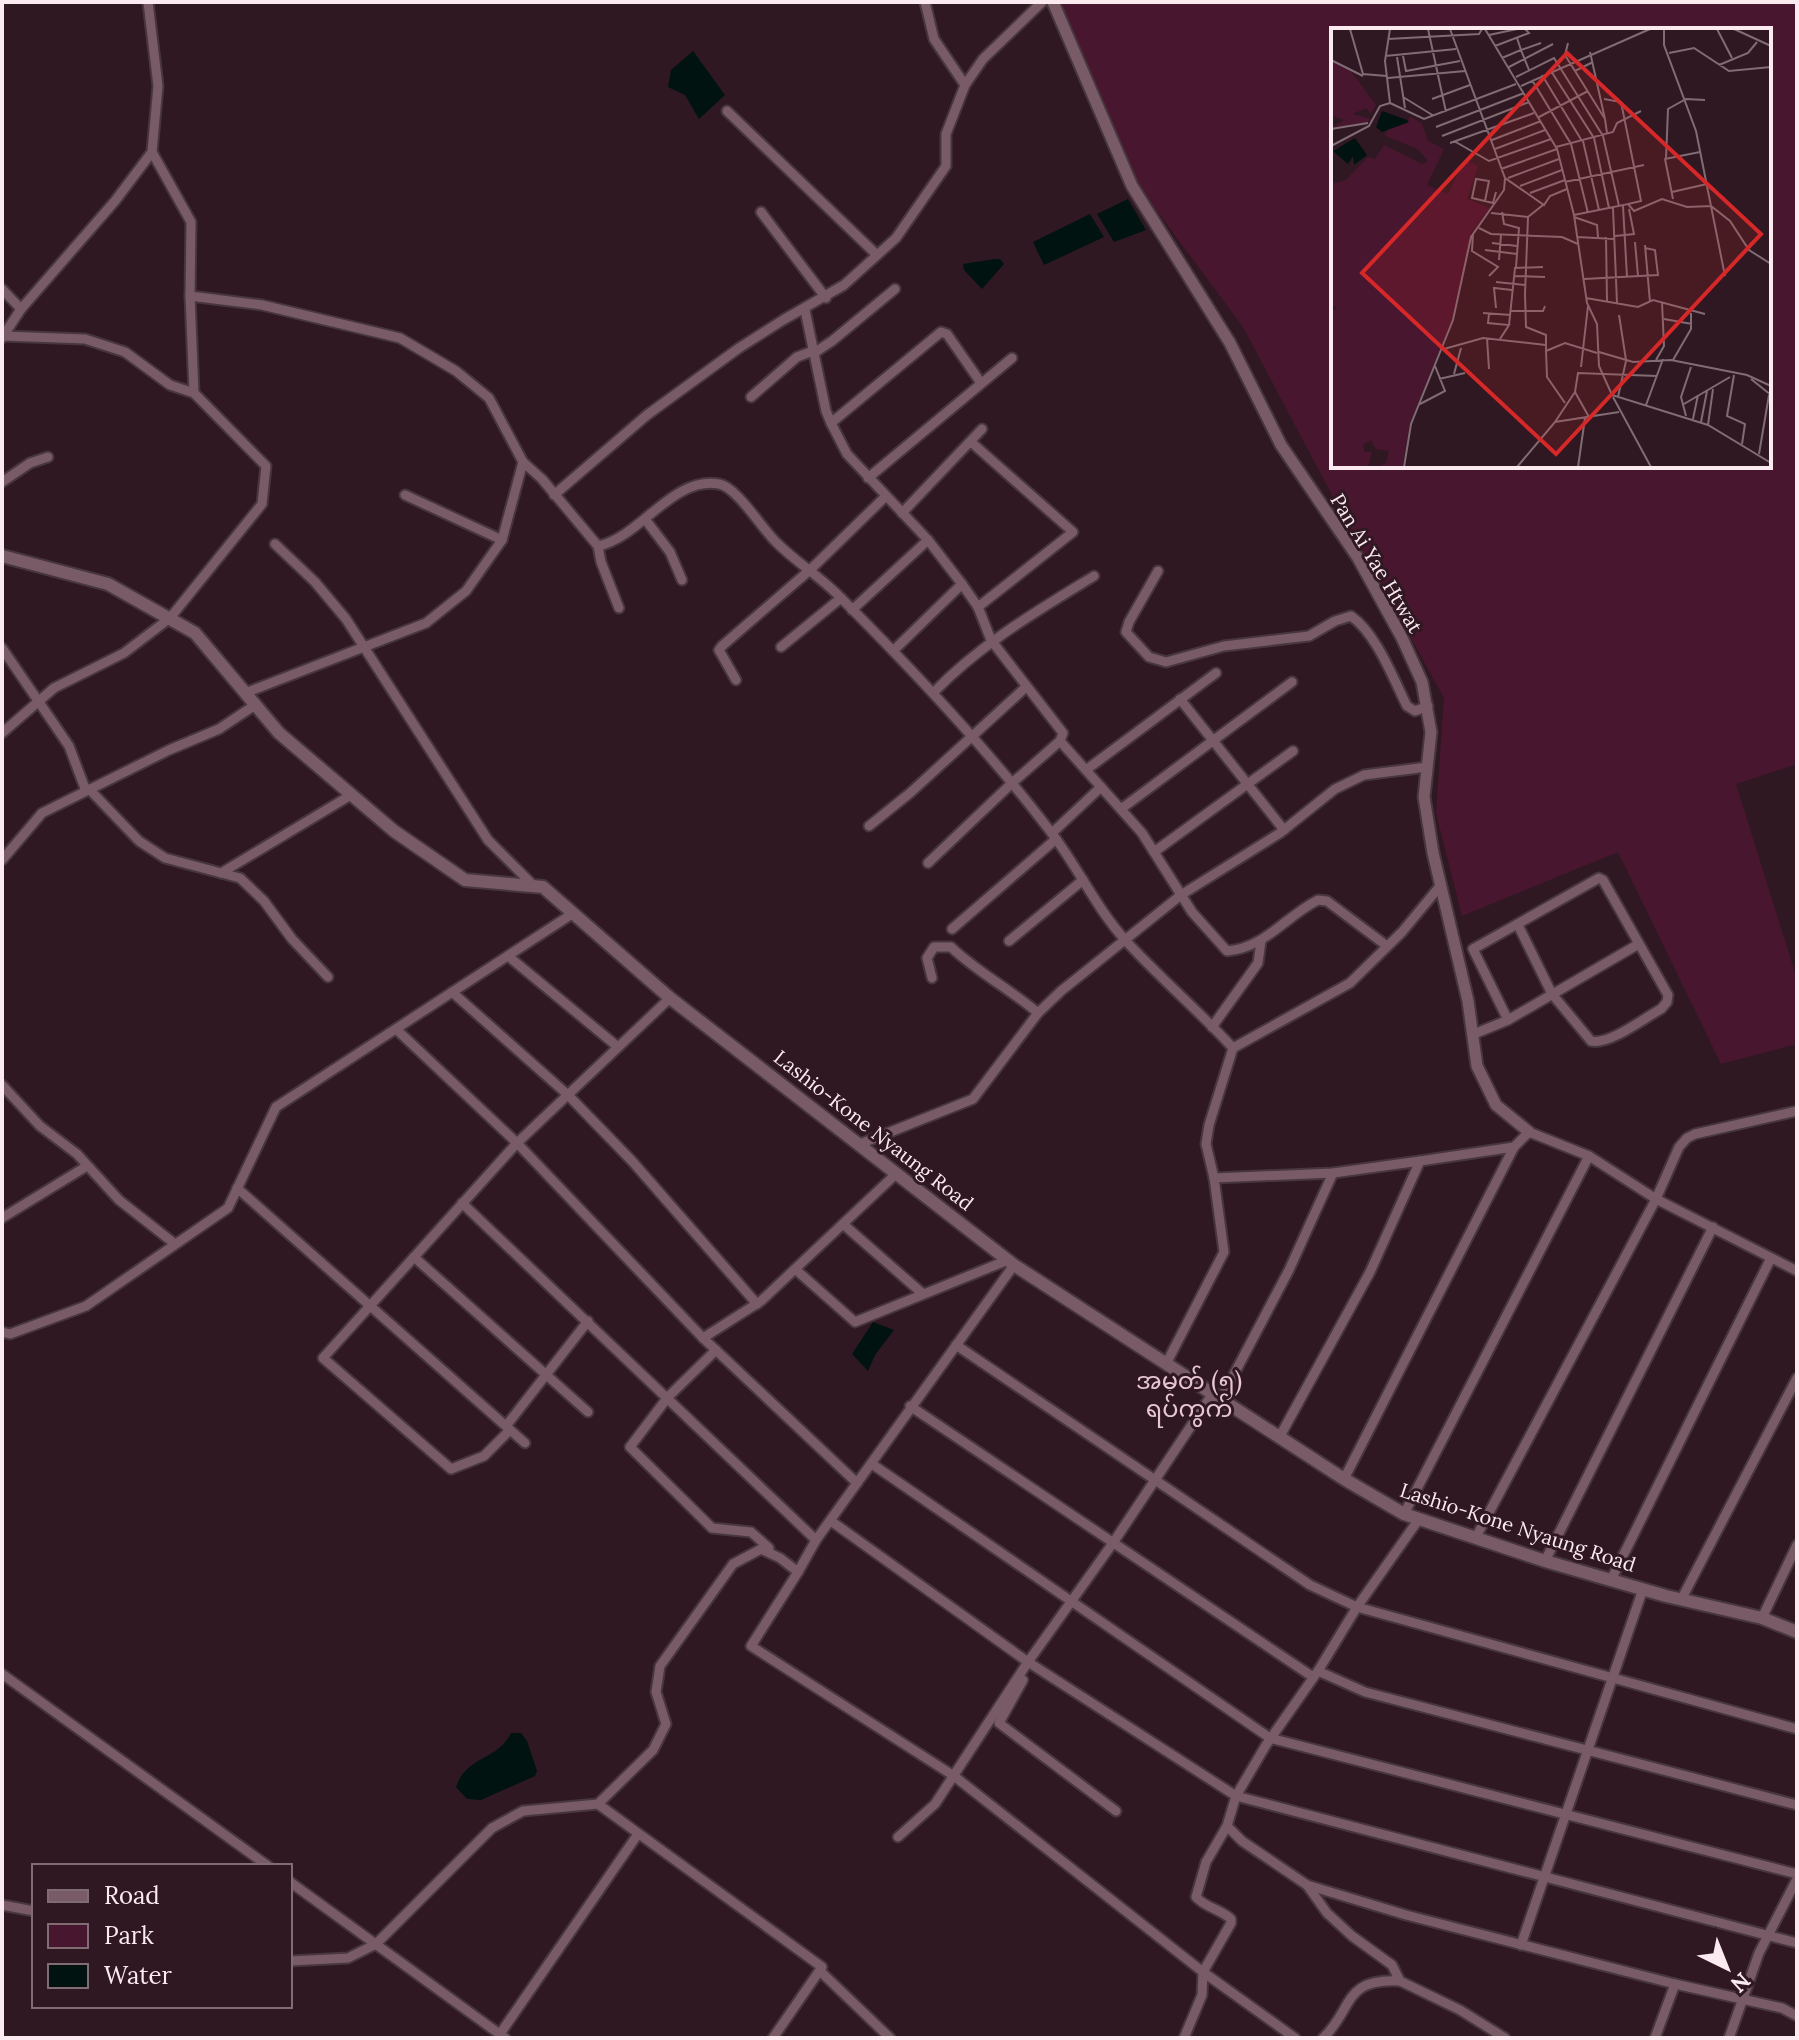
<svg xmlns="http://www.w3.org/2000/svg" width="1799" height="2040" font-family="Lora,'Noto Sans Myanmar',serif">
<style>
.green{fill:#49162f;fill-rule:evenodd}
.water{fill:#001310}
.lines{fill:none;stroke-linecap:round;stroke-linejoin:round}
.minor-casing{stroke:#48363d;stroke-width:13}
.tertiary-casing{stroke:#48363d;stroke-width:15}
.secondary-casing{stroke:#48363d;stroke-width:16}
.minor{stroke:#785b67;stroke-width:9}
.tertiary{stroke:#785b67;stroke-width:11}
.secondary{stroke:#785b67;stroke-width:12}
.labels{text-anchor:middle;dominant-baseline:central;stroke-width:6;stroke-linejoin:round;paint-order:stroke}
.street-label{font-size:20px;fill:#fbeaf0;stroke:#2f1822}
.quarter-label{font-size:24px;fill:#e8c7d3;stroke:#2f1822}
.inset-road{fill:none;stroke:#816c74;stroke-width:2}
.view{fill:#d62828;fill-opacity:0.15;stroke:#d62828;stroke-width:4}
.inset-edge{fill:none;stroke:#fbeaf0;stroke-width:4}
</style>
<rect width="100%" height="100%" fill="#2f1822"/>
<path class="green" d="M1058,2H1797V764L1736,784L1797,979V1044L1721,1064L1618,852L1462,916L1436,813L1444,698L1342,514L1243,327L1136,183ZM1333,30H1769V466H1333Z"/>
<g class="water">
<polygon points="693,51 725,95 699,119 685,95 668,87 671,70"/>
<polygon points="1128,199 1146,230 1114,242 1097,214"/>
<polygon points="1090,214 1104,237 1044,265 1033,242"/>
<polygon points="995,259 1000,259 1004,264 982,289 964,270 963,264"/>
<polygon points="873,1322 894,1330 875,1355 868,1371 852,1354"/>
<path d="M511,1733H521L527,1741L537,1771L535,1776L481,1800L467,1799L456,1787C466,1756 498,1760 511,1733Z"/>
</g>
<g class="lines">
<defs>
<g id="minor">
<polyline points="925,2 934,39 965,85"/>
<polyline points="727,111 877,255"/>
<polyline points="761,212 826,298"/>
<polyline points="2,289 21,309"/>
<polyline points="190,296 262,305 400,338 456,371 489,398 523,462 502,540 466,591 426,623 245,693"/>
<polyline points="805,310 826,411 831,423 941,332 947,334 981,383"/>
<polyline points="3,336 85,339 125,352 170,385 194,393"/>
<polyline points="2,338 21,309 115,201 152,152 158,86 148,2"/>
<polyline points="814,353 832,341 895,289"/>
<polyline points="751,397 797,357 813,351"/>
<polyline points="831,423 847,454 928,540 962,584 978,607 991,640 1063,733 1060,741 1011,784 928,863"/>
<polyline points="971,442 1073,532 978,607"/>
<path d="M523,462L542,479L598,546C641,537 672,476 719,484C737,487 762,529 777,543C797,563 821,577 841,598C913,670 985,746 1047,827C1076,863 1095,907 1126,941C1160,978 1199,1011 1233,1048L1209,1125L1206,1144L1214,1178"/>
<polyline points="868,478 1012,358"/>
<polyline points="2,482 30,463 48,457"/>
<polyline points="405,495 502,540"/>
<polyline points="554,495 647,415 739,348 783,320 844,285 896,238 946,166 946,134 965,85 983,59 1042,2"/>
<polyline points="902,513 982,429"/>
<polyline points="645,519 670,552 682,580"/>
<polyline points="275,544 315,582 346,619 488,840 534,886"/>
<polyline points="598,546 601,562 619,608"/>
<path d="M1158,571L1129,622L1126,632L1149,657L1166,662L1224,646L1309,636L1335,621L1351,616C1376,633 1393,678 1407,706L1415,711L1428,706"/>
<polyline points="852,610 928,540"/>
<polyline points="781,647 841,598"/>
<polyline points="2,648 69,746 86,791"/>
<polyline points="893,651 962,584"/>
<polyline points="736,680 719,650 722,646 811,569 886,496"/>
<path d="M933,693C980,644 1037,611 1094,576"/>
<polyline points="1180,699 1284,830"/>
<polyline points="2,733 54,688 124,653 170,618 262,504 266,466 194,393 190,296 191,222 152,152"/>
<path d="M1060,741L1142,833L1192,912L1227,951C1265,948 1286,916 1318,900L1327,901L1387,946"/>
<polyline points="1086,770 1216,673"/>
<polyline points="89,789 139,841 165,858 240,878 264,901 292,939 328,977"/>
<polyline points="1121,809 1292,682"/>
<polyline points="869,826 910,793 1026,687"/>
<polyline points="1052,833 1101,787"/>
<polyline points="1154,852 1293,751"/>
<polyline points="2,860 42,813 169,750 219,729 255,705"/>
<polyline points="221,873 351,795"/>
<polyline points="952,929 1056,839"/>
<polyline points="1009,941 1083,880"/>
<polyline points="508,956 618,1047"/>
<path d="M932,978L927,958L934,947H951C977,972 1010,989 1038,1013"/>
<polyline points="452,992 568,1095 632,1161 757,1304"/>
<path d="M1508,1020L1473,949L1599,878L1603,880L1668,995L1667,1002L1661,1009C1644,1018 1610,1045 1591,1041L1552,994L1518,925"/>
<polyline points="1212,1027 1258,963 1261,941"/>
<polyline points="396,1029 517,1143 703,1338 857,1483"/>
<polyline points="1474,1034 1508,1020 1637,945"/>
<polyline points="1233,1048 1350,983 1402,932 1440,886"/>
<polyline points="2,1085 40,1126 77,1154 119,1200 175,1244"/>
<polyline points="860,1144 973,1099 1038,1013 1061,991 1181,895 1280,833 1335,789 1364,775 1427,767"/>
<polyline points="237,1188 525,1443"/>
<polyline points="462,1203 816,1540"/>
<polyline points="2,1218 87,1166"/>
<polyline points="843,1224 923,1294"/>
<polyline points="414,1257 588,1412"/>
<polyline points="795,1269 855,1322 1008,1260"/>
<polyline points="2,1332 10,1334 86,1306 228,1208 276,1107 572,914"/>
<polyline points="703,1338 761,1301 897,1173"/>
<polyline points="956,1345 1310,1585 1357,1607 1797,1729"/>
<polyline points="716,1350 668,1397 630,1447 712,1528 751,1532 769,1548"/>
<polyline points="1166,1364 1224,1252 1214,1178 1333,1173 1420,1161 1514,1147 1529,1132 1589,1156 1656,1199 1797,1271"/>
<polyline points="1221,1399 1289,1270 1333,1173"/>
<polyline points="910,1406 1313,1677"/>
<polyline points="506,1426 588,1321"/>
<polyline points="510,1430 484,1456 451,1469 323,1358 517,1143 670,998"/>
<polyline points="1279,1438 1370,1272 1420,1161"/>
<polyline points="872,1464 1270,1738 1797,1874"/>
<polyline points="1344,1479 1514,1147"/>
<polyline points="1404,1514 1589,1156"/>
<polyline points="831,1521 1028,1662 1236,1796 1797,1943"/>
<polyline points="1476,1537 1656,1199 1679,1147 1687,1138 1695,1134 1797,1111"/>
<polyline points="1545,1561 1713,1227"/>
<polyline points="798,1572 751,1646 954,1776 1203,1972 1295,2038"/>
<polyline points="1611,1580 1771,1258"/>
<polyline points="1681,1600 1797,1378"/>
<polyline points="1762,1618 1797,1545"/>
<polyline points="1318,1671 1365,1692 1797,1805"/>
<polyline points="2,1674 268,1866"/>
<polyline points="1023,1680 999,1723 1116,1811"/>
<polyline points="598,1804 822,1967 773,2038"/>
<polyline points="1227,1826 1242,1841 1307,1885 1406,1915 1675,1984"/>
<polyline points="898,1837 935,1804 1028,1662 1113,1543 1213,1393"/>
<polyline points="290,1882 505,2038"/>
<polyline points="1307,1885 1327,1913 1352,1936 1392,1965 1400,1981 1460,2010 1505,2038"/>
<polyline points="2,1905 34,1911"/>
<polyline points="1521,1945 1643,1589"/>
<polyline points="290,1961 348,1958 376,1944 492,1828 523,1811 598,1804 653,1750 666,1724 656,1692 660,1666 733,1564 761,1549 780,1558 798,1572 816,1540 1014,1265"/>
<polyline points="820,1971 890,2038"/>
<polyline points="500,2034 638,1834"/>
<path d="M1184,2038L1202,1995L1203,1972L1231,1923V1919C1220,1909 1206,1908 1196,1897L1206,1862L1227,1826L1236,1796L1266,1745L1318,1671L1357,1607L1419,1519"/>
<path d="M1323,2038C1354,2009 1342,1978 1400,1981"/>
<polyline points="1655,2038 1675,1984 1782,2008 1797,2016"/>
<polyline points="1729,2038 1759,1953 1797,1879"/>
</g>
<polyline id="tertiary" points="1053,2 1132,186 1230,343 1281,445 1358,558 1402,638 1422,682 1431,732 1424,797 1433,853 1468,1001 1477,1066 1496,1105 1529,1132"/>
<polyline id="secondary" points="2,556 108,584 195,633 279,733 394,831 465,880 543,887 670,998 1014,1265 1344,1479 1404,1514 1545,1561 1666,1596 1762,1618 1797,1632"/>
</defs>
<use href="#minor" class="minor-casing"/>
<use href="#tertiary" class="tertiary-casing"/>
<use href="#secondary" class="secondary-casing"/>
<use href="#minor" class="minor"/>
<use href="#tertiary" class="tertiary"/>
<use href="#secondary" class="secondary"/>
</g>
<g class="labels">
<g class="street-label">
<text transform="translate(1377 563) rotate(59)">Pan Ai Yae Htwat</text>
<text transform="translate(874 1130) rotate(38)">Lashio-Kone Nyaung Road</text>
<text transform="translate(1518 1527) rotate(18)">Lashio-Kone Nyaung Road</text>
</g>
<g class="quarter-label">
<text x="1189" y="1380">အမှတ် (၅)<tspan x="1189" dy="28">ရပ်ကွက်</tspan></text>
</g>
</g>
<g transform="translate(1331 28)">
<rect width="440" height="440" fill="#2f1822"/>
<path d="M5,34L19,42L45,77L40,86L35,80L22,86L40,91L34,97L0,100L13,92L0,87V35ZM79,88L91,96L97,113L113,121L96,157L117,166L134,131L147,138L136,171L159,180L140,205L121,292L79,395L71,439H46L55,435L58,423L45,421L40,412L32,417L34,424H41L37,439H0V284L6,280L0,277V156L15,152L37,129L44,131L53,117L91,136L97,133L87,121L54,108L58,98L76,95Z" fill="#49162f"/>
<path d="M51,83L76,92L78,94L51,104L45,99ZM24,110L36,127L23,137L22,128L17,136L2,123Z" fill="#001310"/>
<path class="inset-road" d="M19,1L32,46L56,48M97,1L115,84M119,1L174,150L213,177L219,168L236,161M154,1L226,121L243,187L256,275L266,296L268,338L281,367L377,397L440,435M333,1V17L365,103L394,248M386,1L401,30M403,1L440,18M158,7L186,1M57,11L148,6L151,1M237,15L234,27L244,43L262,34M164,18L198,5L194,1M259,24L274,91M338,25L363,20L398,43L440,39M54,28L125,21M72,28L75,43L129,33M66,29L74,80M171,30L190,22L186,10M0,32L32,48M388,37L417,25L426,14M178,39L222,16M198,42L190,22L210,15M220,43L263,110L278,180M244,43L274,91L276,105M211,47L251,113M185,49L223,30L272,108L288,178M57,50L134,43M201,52L240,116L257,185M190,58L319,1M72,69L103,88M101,71L139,57M273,71L290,74L310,173L297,176M59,75L93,91L185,56M208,89L257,63M105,99L193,65M0,101L37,95M111,108L198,74M161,112L210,93M123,113L158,133L220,111M252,113L268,182M119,115L203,85M0,118L38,98L49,78L59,75L54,33L59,1M225,119L282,104L286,95L310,83M164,121L214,102M335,131L337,81L355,71L374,72M170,141L226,121M177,150L228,131M234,154L313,137M189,158L231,142M341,164L376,156M199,165L234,152M342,171L334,131L369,124M154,173L158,153L145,151L141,170L162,175L165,164M212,177L197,189L194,266L195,299L215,307V323M292,178L296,249M282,180L286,275M171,184L173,196L188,200L185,239M160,185L197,189M243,187L297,176L303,183L331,171L356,179L380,178L399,193L418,222L440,236M243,189L266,197L267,209M148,200L160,206L231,209L247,216M142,206L141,223L167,239L158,248M284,208L303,206L298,181M246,209L284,211M275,209L276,273M304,214L307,248M161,215L186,218M314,217L319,274M154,222L186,226M168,232L170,207M184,248L214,249M253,251L327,247L324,222L314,220M165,254L194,257M255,270L307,279L322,272L374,286M165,280L163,260L181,262M179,283H212L214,278M152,285L180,287M158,286L157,295L178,297L169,311M288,287L295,332M333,291L361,296M178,297L184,240L212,239M156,310L158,341M113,321L152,310L215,317M268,324L302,334L340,332L416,347L440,358M325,332L333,318L331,274M342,332L360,301V285M250,339L257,278M123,346L130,320M403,347L396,388L414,396L411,416M108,351L134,345M420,351L440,367M244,364L258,389M282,369L320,439M287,369L295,333M234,375L216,349L215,323L234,315L266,325M89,376L114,363L104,338M353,376L399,349M315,377L332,331M355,388L350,369L360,339M362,391L367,367M224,394L244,364L247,345L326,348M370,394L376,363M377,397L382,361M428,426L438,367M73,439L80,396L122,292L140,209L173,162L174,150M186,439L224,394L288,384M247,439L254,390"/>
<path class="view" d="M236,25L430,206L225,426L31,245Z"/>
<rect width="440" height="440" class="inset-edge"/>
</g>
<rect width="1799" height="2040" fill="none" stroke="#fbeaf0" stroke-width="8"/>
<rect x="32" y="1864" width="260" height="144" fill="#2f1822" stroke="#816c74" stroke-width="2"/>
<rect x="48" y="1890" width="40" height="12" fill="#785b67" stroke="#816c74" stroke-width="2"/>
<text x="104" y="1904" font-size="24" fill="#fbeaf0">Road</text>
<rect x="48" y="1924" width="40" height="24" fill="#49162f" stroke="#816c74" stroke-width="2"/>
<text x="104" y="1944" font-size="24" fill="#fbeaf0">Park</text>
<rect x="48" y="1964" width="40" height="24" fill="#001310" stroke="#816c74" stroke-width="2"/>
<text x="104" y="1984" font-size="24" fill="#fbeaf0">Water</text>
<g transform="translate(1727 1968) rotate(137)" stroke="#2f1822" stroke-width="6" paint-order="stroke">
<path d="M0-6L14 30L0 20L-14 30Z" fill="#fbeaf0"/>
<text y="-12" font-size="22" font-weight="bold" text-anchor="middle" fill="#fbeaf0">N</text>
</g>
</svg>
